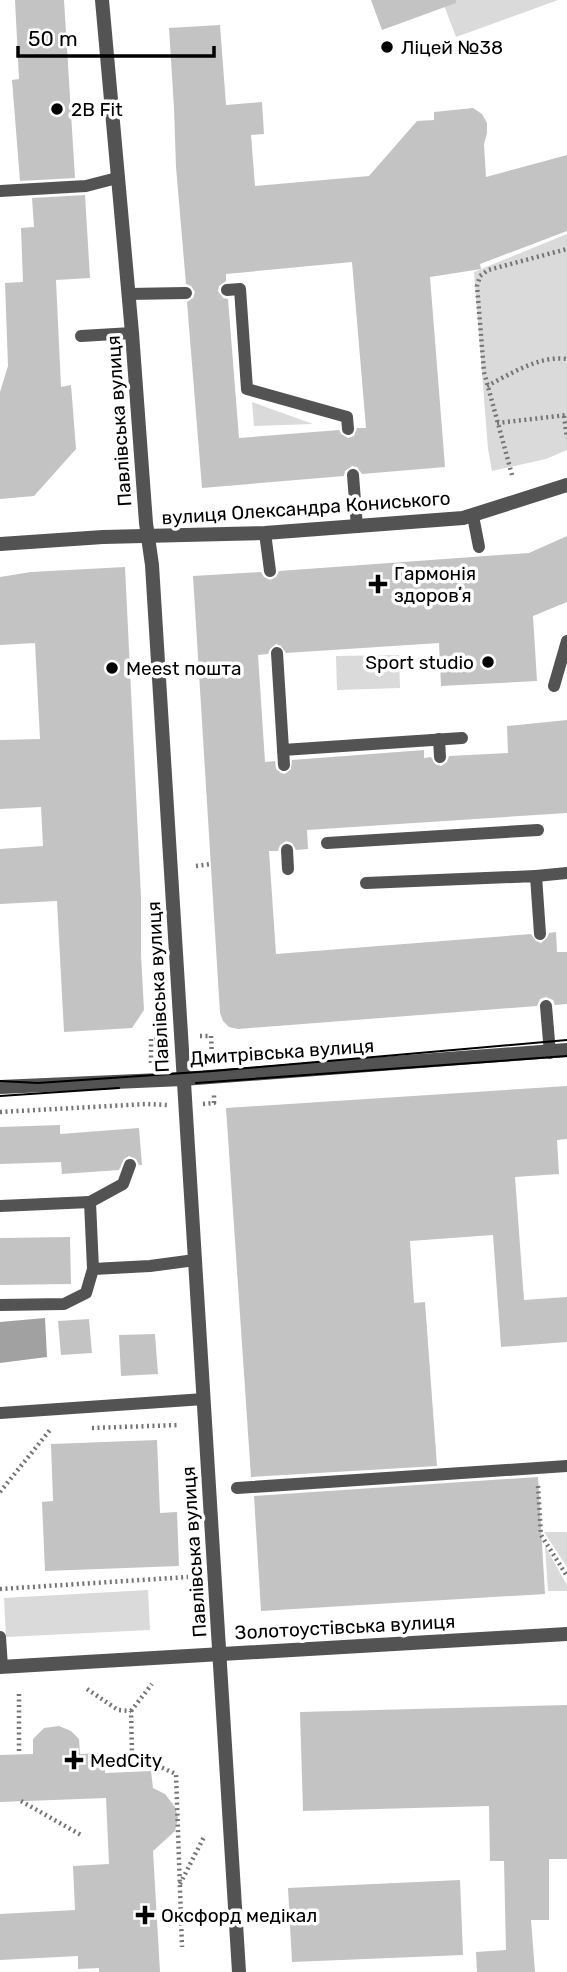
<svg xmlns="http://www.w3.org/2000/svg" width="567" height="1972" font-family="Rubik,sans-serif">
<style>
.green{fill:#dadada}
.water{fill:#a1a1a1}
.building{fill:#c3c3c3;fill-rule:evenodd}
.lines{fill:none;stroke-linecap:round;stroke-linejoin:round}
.path{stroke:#757575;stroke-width:4.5;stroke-dasharray:2 3.5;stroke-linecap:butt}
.service{stroke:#535353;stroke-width:12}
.minor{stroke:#535353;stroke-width:14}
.tram{stroke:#000;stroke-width:2}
.poi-dot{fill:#000;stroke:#fff;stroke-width:2.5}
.labels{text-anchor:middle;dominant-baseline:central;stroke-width:7;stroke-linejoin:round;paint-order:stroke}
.poi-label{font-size:19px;fill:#000;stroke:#fff;text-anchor:start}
.street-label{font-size:19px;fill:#000;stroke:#fff}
</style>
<rect width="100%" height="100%" fill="#fff"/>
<g class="green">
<polygon points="442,0 558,0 456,37"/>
<polygon points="567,234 567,450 546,459 492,471 488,449 474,272"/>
<polygon points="252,402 313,424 254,426"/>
<polygon points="399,655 400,688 337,690 336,656"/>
<polygon points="544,1532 567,1532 567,1567"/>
<polygon points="545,1546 567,1585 567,1591 548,1591"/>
<polygon points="148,1590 150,1630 6,1637 4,1598"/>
</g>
<polygon class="water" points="45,1318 47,1357 0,1363 0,1322"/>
<g class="building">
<polygon points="15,0 64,0 75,178 20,181 12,80 19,79"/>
<polygon points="371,0 456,0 456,3 382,30"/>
<path d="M220,25L226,105L262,102L264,134L251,135L255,186L369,176L417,121L434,120V112L473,108L482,114L487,123V133L484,144L486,177L567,155V231L480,264L481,269L430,277L445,467L362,474L357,467L352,466L345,471L344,476L202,488L187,302L193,298L195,292L191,286L186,284L176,167L174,108L169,28ZM352,262L366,428H357L354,436L348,438L341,434L339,430L239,438L228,299L223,298L218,291L219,286L226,281V274Z"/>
<polygon points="85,195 90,278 56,280 61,387 71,385 76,449 34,496 0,499 0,392 8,366 5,283 23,282 21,228 34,227 32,198"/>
<polygon points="567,536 567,602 533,616 537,681 441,686 439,643 286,653 281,646 276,644 270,649 268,654 258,655 265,762 275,761 276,769 281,773 285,774 291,769 292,760 424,750 424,758 431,757 435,764 441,766 447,762 449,756 508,753 507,726 567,720 567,813 307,830 308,849 296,850 292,843 286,841 280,845 278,851 269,851 276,954 531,934 536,941 541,943 547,938 549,933 556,932 557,952 567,952 567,1004 555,1005 553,1000 546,997 540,999 537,1006 238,1029 229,1027 223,1021 220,1013 193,576 261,572 264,577 270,580 276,577 279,571 529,553"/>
<polygon points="125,567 141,897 141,955 144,1010 132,1028 64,1032 57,901 0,904 0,849 43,846 41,807 0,809 0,740 40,739 35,643 0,645 0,577 31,572"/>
<polygon points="567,1086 567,1139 557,1140 559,1174 515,1177 524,1300 567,1297 567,1342 501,1347 493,1235 410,1241 414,1303 425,1302 437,1466 251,1477 226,1108"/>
<polygon points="60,1125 60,1134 139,1128 142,1165 139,1165 136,1159 129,1156 124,1159 119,1170 62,1174 61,1162 0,1164 0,1127"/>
<polygon points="70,1237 71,1284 0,1285 0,1238"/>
<polygon points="89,1319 92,1353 61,1355 58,1321"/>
<polygon points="155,1334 158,1374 121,1376 119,1335"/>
<polygon points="157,1440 160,1513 177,1512 179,1566 45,1571 42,1502 53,1501 51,1444"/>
<polygon points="538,1477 545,1594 261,1611 254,1496"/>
<polygon points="567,1705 567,1859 549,1859 549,1920 531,1920 535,1972 477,1972 476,1952 506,1950 504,1861 490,1861 489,1806 303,1811 300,1712"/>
<polygon points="59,1726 71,1731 79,1739 80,1754 104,1753 105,1773 151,1771 153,1788 165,1794 175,1807 178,1818 175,1831 153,1851 160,1972 99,1972 99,1968 78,1969 78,1956 0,1960 0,1914 75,1910 73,1866 109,1864 106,1798 0,1802 0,1755 33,1754 33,1739 44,1728"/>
<polygon points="460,1880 463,1955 292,1962 288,1888"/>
</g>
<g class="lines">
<g class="path">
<path d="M487,386C510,374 540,355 567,359"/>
<polyline points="564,416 567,438"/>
<polyline points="497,423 567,415"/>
<polyline points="512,475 484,372 477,286 480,276 488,270 567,249"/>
<polyline points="187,670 199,669"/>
<polyline points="196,866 210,864"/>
<polyline points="200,1036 211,1036 212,1058"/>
<polyline points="151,1063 151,1039 163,1038"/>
<polyline points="203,1104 214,1103 214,1095"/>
<polyline points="0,1112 147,1104 167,1105"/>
<polyline points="92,1428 179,1425"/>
<polyline points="538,1486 541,1535 567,1576"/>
<polyline points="0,1492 50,1430 52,1430"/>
<polyline points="0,1589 188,1577"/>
<polyline points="87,1689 118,1710 131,1711 132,1754 176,1774 182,1947"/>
<polyline points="19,1694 19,1754"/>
<polyline points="131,1711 152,1684"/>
<polyline points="21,1801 81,1835"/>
<polyline points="180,1884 205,1835"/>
</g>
<g class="service">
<polyline points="0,191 86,186 117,178"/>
<polyline points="227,290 240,289 247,389 347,417 348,429"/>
<polyline points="128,294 186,293"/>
<polyline points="81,336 132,333"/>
<polyline points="353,475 357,527"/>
<polyline points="473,516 479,547"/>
<polyline points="265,533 270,571"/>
<polyline points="277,653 284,765"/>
<polyline points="554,686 567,641"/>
<polyline points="439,739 440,757"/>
<polyline points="283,750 462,738"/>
<polyline points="327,843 538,830"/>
<polyline points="287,850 288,869"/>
<polyline points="536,876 567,873"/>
<polyline points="366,883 536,876 540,934"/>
<polyline points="546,1006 550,1053"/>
<polyline points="130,1165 123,1184 90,1202 93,1269 150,1266 195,1260"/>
<polyline points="0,1206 90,1202"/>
<polyline points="0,1305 64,1304 86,1293 93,1269"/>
<polyline points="0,1413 204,1399"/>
<polyline points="237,1488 567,1466"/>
<polyline points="0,1637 2,1667"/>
</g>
<g class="minor">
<polyline points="102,0 132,333 146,523 152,565 239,1972"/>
<polyline points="0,544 103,537 265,533 463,518 567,485"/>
<polyline points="0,1087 183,1079 567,1050"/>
<polyline points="0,1667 567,1634"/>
</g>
<g class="tram">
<polyline points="0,1081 38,1083 213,1071 567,1040"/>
<polyline points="196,1083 567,1056"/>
<polyline points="0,1096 119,1088"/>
</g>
</g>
<g class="poi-dot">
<circle cx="387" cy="47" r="7"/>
<circle cx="57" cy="109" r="7"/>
<path d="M374.5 573.5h7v7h7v7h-7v7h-7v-7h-7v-7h7z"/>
<circle cx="488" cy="662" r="7"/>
<circle cx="112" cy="668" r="7"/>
<path d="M70.5 1749.5h7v7h7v7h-7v7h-7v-7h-7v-7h7z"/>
<path d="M141.5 1904.5h7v7h7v7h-7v7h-7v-7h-7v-7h7z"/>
</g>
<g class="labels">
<g class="poi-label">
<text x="401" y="47">Ліцей №38</text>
<text x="71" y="109">2B Fit</text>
<text x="394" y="573">Гармонія<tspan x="394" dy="22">здоровʼя</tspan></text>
<text x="474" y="662" text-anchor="end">Sport studio</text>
<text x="126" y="668">Meest пошта</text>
<text x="90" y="1760">MedCity</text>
<text x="161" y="1915">Оксфорд медікал</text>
</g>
<g class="street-label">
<text transform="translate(119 421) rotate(-94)">Павлівська вулиця</text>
<text transform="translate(306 508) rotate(-4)">вулиця Олександра Кониського</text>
<text transform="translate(158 987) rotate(-93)">Павлівська вулиця</text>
<text transform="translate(282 1052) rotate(-4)">Дмитрівська вулиця</text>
<text transform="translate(194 1552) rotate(-94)">Павлівська вулиця</text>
<text transform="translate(345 1627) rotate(-3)">Золотоустівська вулиця</text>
</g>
</g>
<path d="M18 46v10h196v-10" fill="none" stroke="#000000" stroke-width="3.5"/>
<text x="28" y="46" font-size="21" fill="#000000" stroke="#ffffff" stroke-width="5" paint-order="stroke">50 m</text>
</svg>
